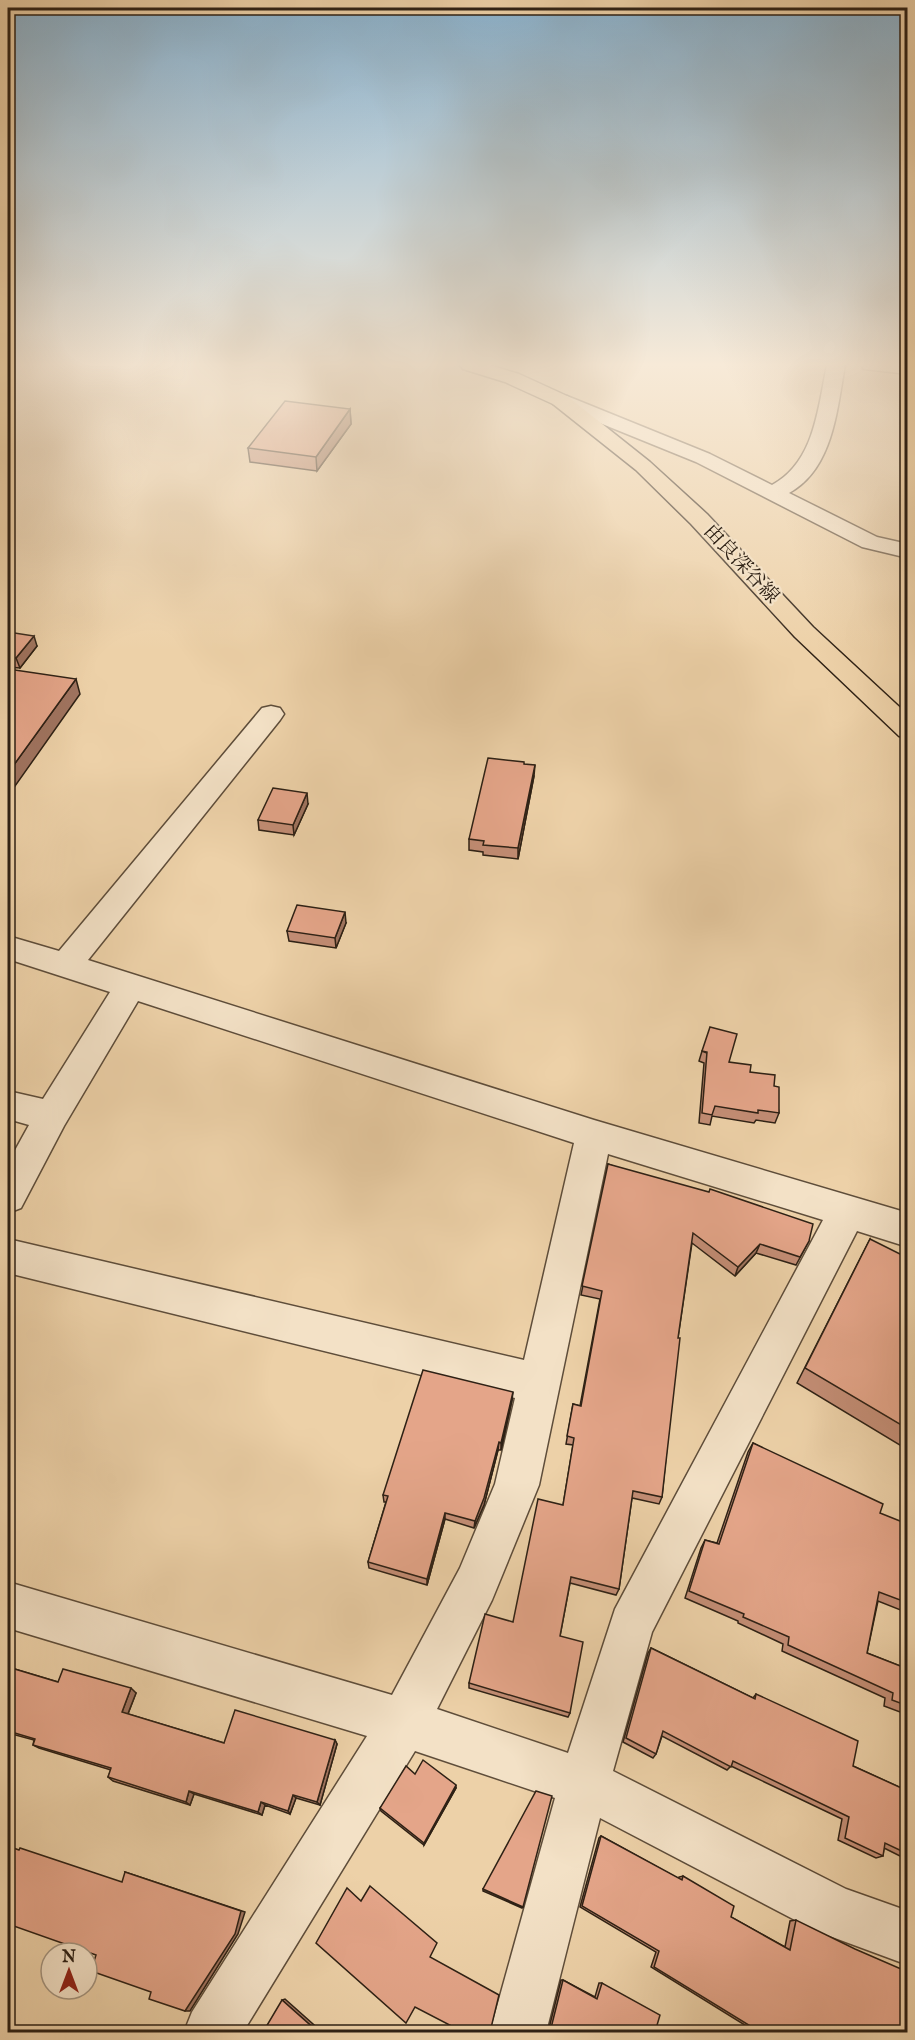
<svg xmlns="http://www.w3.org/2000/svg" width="915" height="2040" font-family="'IM FELL English','Noto Serif JP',serif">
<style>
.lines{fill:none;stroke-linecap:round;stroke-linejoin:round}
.minor-casing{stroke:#5e4d3a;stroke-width:3}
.major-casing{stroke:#2e2115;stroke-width:3}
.minor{fill:#f3e1c6;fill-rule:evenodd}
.major{fill:#edd1a8;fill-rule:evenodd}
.wall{fill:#c48e76;stroke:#2e2115;stroke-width:1.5}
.shaded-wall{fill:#a07460;stroke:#2e2115;stroke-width:1.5}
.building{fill:#e4a589;stroke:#2e2115;stroke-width:1.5}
.labels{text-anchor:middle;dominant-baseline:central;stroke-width:4.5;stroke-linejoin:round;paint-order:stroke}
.far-street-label{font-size:20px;fill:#2e2115;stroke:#f3e1c6}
</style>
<rect width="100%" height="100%" fill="#edd1a8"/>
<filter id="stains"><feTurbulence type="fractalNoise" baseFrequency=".00333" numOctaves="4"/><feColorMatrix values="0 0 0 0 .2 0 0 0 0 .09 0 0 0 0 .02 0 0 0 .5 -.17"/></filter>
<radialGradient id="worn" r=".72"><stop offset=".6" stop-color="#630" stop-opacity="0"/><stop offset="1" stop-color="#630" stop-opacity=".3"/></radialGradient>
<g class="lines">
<defs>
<g id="minor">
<path d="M827,365H845C837,410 833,469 789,493L877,537L908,544V558L862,547L696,462L553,404L550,400L553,396H567L710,454L772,485C815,462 818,407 827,365Z"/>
<polygon points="861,365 908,365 908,374 864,369"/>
<path d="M271,706L280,708L284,714L280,720L88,960L594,1120L908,1213V1247L857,1231L652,1632L613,1771L846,1889L908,1911V1965L816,1931L600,1818L546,2032H490L555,1798L415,1751L243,2032H184L192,2012L367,1736L8,1628V1582L392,1695L460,1568L495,1484L515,1398L8,1273V1239L524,1360L574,1143L138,1001L64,1126L21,1208L8,1213V1163L29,1125L8,1119V1091L43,1099L110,992L8,959V936L59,951L262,708ZM608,1154L823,1220L615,1609L568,1753L437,1709L492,1600L539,1485Z"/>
</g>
<polygon id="major" points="460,365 489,365 519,374 567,396 650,462 707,514 813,627 908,715 908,738 899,736 795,637 691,524 636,470 553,404 505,382 463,369"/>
</defs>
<use href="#minor" class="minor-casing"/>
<use href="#major" class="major-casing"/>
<use href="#minor" class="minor"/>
<use href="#major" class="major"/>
</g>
<g class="wall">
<polygon points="350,409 351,424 317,471 250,462 248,448"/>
<polygon points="8,632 37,646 20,668 8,667"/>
<polygon points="524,764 534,776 518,859 483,855 483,852 469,850 469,839"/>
<polygon points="308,804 294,835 259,830 258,820"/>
<polygon points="346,923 336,948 289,941 287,931"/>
<polygon points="702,1051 729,1062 750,1072 774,1086 779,1113 775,1123 756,1120 754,1123 712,1116 710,1125 699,1123 704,1063 699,1061"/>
<polygon points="608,1164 809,1241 796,1265 756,1253 735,1276 692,1243 678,1338 662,1497 659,1504 632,1498 619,1589 616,1595 570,1583 560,1636 570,1713 568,1717 469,1688 469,1683 513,1622 563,1505 573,1445 566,1444 573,1404 580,1406 600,1299 581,1295"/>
<polygon points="870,1239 902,1357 908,1360 908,1450 797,1383"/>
<polygon points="512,1400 501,1450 498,1450 484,1505 474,1528 445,1519 427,1585 369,1568 368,1562 386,1502 384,1502 383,1495"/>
<polygon points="753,1443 880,1513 902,1537 908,1539 908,1613 878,1601 867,1653 908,1669 908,1715 884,1706 885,1698 782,1651 783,1644 738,1623 738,1621 685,1598 701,1548 705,1540 717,1543 748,1452"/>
<polygon points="651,1648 753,1698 756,1694 853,1766 908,1791 908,1860 884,1848 883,1856 876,1858 838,1840 842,1819 731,1766 727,1770 662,1736 656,1754 653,1758 623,1742 648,1653"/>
<polygon points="8,1667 58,1682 136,1693 128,1714 224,1743 335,1740 337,1744 320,1805 296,1798 290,1814 265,1805 262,1815 194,1794 190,1805 113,1781 108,1777 111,1770 39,1748 33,1745 34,1740 8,1733"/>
<polygon points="415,1774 456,1788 424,1845 381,1811 380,1808"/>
<polygon points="601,1836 679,1879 679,1877 683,1876 731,1917 785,1947 790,1921 796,1920 908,2032 756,2032 651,1967 656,1952 580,1907 599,1838"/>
<polygon points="483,1889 523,1907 522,1908 483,1891"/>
<polygon points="561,1980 563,1980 595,1997 599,1983 602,1983 655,2032 548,2032"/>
</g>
<g class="shaded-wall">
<polygon points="350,409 351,424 317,471 316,457"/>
<polygon points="34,636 37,646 20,668 16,658"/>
<polygon points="76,679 80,694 8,796 8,773"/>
<polygon points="535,765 534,776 518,859 518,848"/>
<polygon points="307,793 308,804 294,835 293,825"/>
<polygon points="345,912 346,923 336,948 335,938"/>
<polygon points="760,1244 756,1253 735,1276 738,1267"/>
<polygon points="513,1392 512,1400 501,1450 501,1443"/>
<polygon points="499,1442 498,1450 484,1505 474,1528 475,1521"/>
<polygon points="445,1513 445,1519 427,1585 427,1579"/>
<polygon points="131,1688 136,1693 127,1716 122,1712"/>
<polygon points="335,1740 337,1744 320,1805 317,1802"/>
<polygon points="456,1785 456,1788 424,1845 424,1843"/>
<polygon points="189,1791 194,1794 190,1805 186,1802"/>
<polygon points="293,1795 296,1798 290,1814 288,1811"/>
<polygon points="261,1802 265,1805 262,1815 258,1812"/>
<polygon points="125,1872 245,1912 238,1934 190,2011 185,2011"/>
<polygon points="285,1999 322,2032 318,2032 282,2000"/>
</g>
<g class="building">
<polygon points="285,401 350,409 316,457 248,448"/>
<polygon points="8,632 34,636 16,658 8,657"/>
<polygon points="8,669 76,679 8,773"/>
<polygon points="488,758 524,762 524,764 535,765 518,848 483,845 484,841 469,839"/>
<polygon points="273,788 307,793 293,825 258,820"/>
<polygon points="297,905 345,912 335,938 287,931"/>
<polygon points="710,1027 737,1034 729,1062 751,1065 750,1072 775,1075 774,1086 779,1087 779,1113 758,1110 758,1113 715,1106 712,1115 702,1113 707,1052 702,1051"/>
<polygon points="608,1164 709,1192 710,1189 813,1224 809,1241 800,1257 760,1244 738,1267 693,1233 678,1338 680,1338 662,1497 633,1491 619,1589 571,1577 560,1636 583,1642 570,1713 469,1683 485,1614 513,1622 538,1499 563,1505 574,1438 567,1436 573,1404 581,1406 602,1291 582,1286"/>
<polygon points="870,1239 908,1258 908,1346 902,1357 908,1360 908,1429 805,1368"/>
<polygon points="423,1370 513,1392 501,1443 499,1442 484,1498 475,1521 445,1513 427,1579 368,1562 388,1496 383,1495"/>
<polygon points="753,1443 883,1504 880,1513 905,1523 902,1537 908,1539 908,1603 879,1592 867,1653 908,1669 908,1706 892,1700 893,1693 788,1645 789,1637 743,1617 744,1614 689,1591 705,1540 719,1544"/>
<polygon points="651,1648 755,1699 756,1694 858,1741 853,1766 908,1791 908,1854 885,1843 883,1856 845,1838 849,1817 733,1761 731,1767 663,1731 656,1754 626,1738"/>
<polygon points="8,1667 58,1682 63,1669 131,1688 122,1712 224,1743 235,1710 335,1740 317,1802 293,1795 288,1811 261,1802 258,1812 189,1791 186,1802 108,1777 111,1768 33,1745 35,1739 8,1731"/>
<polygon points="423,1760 456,1785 424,1843 380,1808 406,1766 415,1774"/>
<polygon points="536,1791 552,1796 523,1907 483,1889"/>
<polygon points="601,1836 682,1880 683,1876 734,1906 731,1917 790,1950 796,1920 855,1949 908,1972 908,2032 760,2032 654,1967 659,1951 582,1906"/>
<polygon points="8,1846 19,1850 20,1848 122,1882 125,1872 241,1911 235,1934 185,2011 149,1999 151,1992 91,1971 96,1955 8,1924"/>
<polygon points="370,1886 437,1943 430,1957 499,1995 490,2032 463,2032 415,2007 406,2023 316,1943 347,1888 361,1901"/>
<polygon points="563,1980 597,1999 602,1983 660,2015 655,2032 550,2032"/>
<polygon points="282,2000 318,2032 263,2032"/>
</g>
<linearGradient id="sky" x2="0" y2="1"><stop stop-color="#8ab4d2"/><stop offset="0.56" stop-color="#f7ead8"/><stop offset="1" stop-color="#f7ead8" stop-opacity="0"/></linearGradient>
<rect width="915" height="651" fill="url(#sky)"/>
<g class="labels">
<g class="far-street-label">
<text transform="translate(741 564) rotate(47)">由良深谷線</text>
</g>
</g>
<rect width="915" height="2040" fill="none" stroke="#edd1a8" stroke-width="30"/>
<rect x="9" y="9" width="897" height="2022" fill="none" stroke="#2e2115" stroke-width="3"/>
<rect x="15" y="15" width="885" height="2010" fill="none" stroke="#2e2115" stroke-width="1.5"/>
<g transform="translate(69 1971)"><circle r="28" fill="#f3e1c6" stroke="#a4947f" stroke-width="1.5"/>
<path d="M0-4.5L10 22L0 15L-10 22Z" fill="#8f2418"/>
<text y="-9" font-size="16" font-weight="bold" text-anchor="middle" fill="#2e2115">N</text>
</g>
<rect width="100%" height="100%" filter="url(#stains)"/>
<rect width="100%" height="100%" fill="url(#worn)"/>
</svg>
